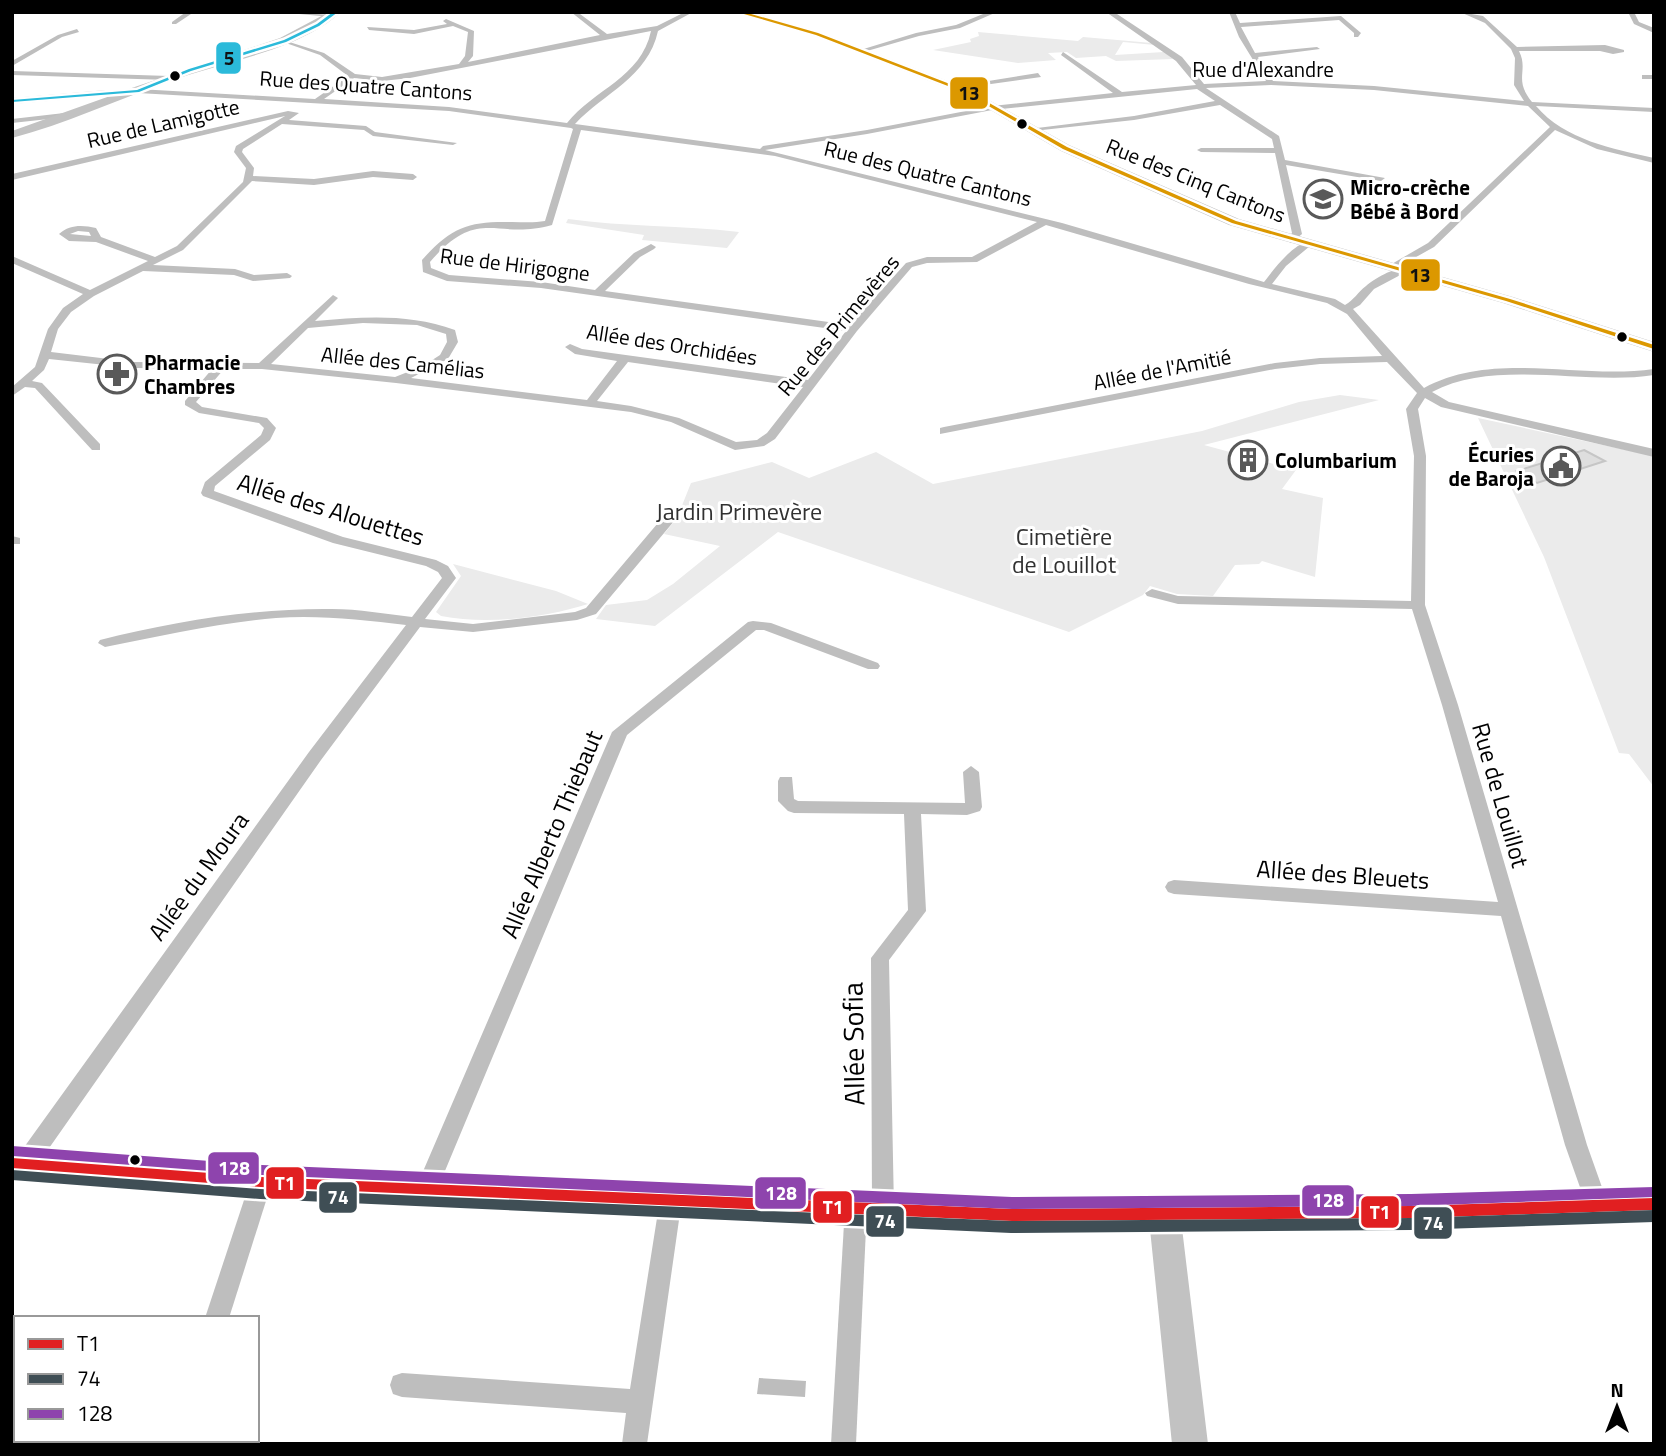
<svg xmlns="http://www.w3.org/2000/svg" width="1666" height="1456" font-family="'Titillium Web',sans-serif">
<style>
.green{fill:#ebebeb}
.water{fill:#bdbdbd}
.building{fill:#dedede;stroke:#c6c6c6;stroke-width:2}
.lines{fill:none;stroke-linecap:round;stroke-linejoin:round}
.street{fill:#bebebe;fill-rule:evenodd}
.secondary{fill:#c2c2c2;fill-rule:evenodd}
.bus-1-casing{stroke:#fff;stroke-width:5}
.bus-2-casing{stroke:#fff;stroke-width:5}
.bus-3-casing{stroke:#fff;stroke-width:5}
.bus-4-casing{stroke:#fff;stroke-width:5}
.bus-5-casing{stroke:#fff;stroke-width:5}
.bus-1{fill:#e11f21;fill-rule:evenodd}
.bus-2{fill:#3f4e55;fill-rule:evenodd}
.bus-3{fill:#8e44ad;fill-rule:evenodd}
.bus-4{fill:#dc9800;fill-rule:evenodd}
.bus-5{fill:#2bbada;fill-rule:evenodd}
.bus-dot{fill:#000;stroke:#fff;stroke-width:2.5}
.labels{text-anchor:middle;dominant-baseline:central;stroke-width:6;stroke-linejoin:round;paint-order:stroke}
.far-street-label{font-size:21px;fill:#000;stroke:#fff}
.far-poi-label{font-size:21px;font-weight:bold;fill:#000;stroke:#fff;text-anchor:start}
.street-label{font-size:24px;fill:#000;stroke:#fff}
.park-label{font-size:24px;fill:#313131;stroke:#fff}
.near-street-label{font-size:28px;fill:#000;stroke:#fff}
.line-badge{stroke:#fff;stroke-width:2.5}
.badge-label{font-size:19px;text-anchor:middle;font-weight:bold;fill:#fff}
.pale-badge-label{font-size:19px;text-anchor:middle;font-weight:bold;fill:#111}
</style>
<rect width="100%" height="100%" fill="#fff"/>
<g class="green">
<polygon points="978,32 1078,41 1083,37 1152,43 1155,45 1123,42 1115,55 1164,52 1173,59 1116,61 1106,56 1076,58 1067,52 1048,53 1056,60 1018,63 933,50 971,42 970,39 979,36"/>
<path d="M568,219C625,227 682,225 739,232L727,248L642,240L644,235L566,223Z"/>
<polygon points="1340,395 1379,400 1204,445 1296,470 1282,489 1323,498 1315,577 1262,561 1259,564 1235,565 1213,596 1177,594 1150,586 1143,595 1069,632 778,532 655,626 596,619 606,605 647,600 673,584 720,546 664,534 677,518 691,483 772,462 809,478 876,452 933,484 1202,431 1299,402"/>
<polygon points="1478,418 1654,456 1654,787 1629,754 1619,753 1544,557"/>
<path d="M453,564L556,591L588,604C543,618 487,625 441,616L436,612L461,576Z"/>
</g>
<polygon class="water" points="759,1378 806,1381 805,1397 757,1394"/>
<polygon class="building" points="1584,450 1605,461 1537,483 1517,471"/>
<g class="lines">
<g class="street">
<polygon points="186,12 194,12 176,24 172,24 172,22"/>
<polygon points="277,12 335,15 332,17"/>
<path d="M571,12H584L580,14L607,34L657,26L685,12H693L658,31C648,77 604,93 575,124L760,149L763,146L867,130L992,106L1113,93L1061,55L1063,52L1122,92L1196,85L1176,61L1106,12H1114L1182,57L1204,84L1266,81L1239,37L1229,12H1235L1240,23L1341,16L1361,33L1358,37H1354V33L1339,20L1241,27L1255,53L1317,47L1320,49L1258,57L1273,81L1374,86L1524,101L1514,85L1515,58L1511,49L1485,23L1460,12L1483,16L1517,47L1605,45L1624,50V52L1613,54L1600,51H1519C1529,71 1513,79 1532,102L1654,108V112L1536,106C1565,140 1613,149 1654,158V163L1597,149L1555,130L1434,247L1393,270L1390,269V265L1428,243L1550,127L1528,106L1374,90L1271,85L1206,88L1279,136L1285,160L1385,178L1381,181L1286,165L1302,234L1291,243L1286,240L1292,233L1275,153L1201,152L1197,150L1201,148H1274L1272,139L1220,105L1134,120L1033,131L1029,129L1134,116L1215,101L1197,89L992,110L867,134L765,150L1062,223L1264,282C1273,270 1295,241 1310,242V246L1286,266L1272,284L1335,299L1345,305C1354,300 1358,292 1366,286C1375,278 1395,267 1406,268V272L1374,289L1360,305L1353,309L1424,388C1494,350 1579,380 1654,369V375C1585,386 1496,358 1432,392L1449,402L1654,449V457L1441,407L1425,398L1418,409L1426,456L1425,605L1458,705L1587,1145L1609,1207L1606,1214L1598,1217L1590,1214L1587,1207L1565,1145L1501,916L1174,894L1168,892L1165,887L1168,882L1174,880L1498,902L1442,705L1412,609L1178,604L1147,596L1145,593L1152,589L1178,596L1411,601L1414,456L1406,409L1417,393L1387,362L1320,364L1275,369L940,434V428L944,427L1275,363L1320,358L1382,356L1347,314L1327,303L1249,284L1046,225L977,262L927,263L912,267L857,331L775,439L764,446L735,450L671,422L631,412L396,383L262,369H224L196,402L202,407L267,418L276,428L270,440L215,486L214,491L343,537L436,560L448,566L456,578L425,619L473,624L575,612L586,608L663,517L668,516L675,520L596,614L577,620L473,632L420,627L321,760L33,1171L25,1174L17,1171L14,1164L17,1157L309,752L406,625C363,620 320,615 276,618C219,623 161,636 105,647L98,643L100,640C175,621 255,608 332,609C359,609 386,614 412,617L442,578L438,572L426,566L333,543L203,496L201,493L205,482L261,435L264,428L259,423L199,413L185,405V401L212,369L134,368L49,359L44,370L32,381L42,383L100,444V450H92L35,388L25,387L12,396V387L35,367L48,329L63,308L83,294L12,263V256L90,290L148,261L96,242L69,241L59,234C70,224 83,225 96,228L101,237L155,257L177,246L243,182L246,168L234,152L236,146L285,116L12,180V174L288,111L299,113L289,120L366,126L375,132L457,143L453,145L373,136L364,130L282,124L243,149L242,152L254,168L253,176L314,179L373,171L413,174L417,177L413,180L373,177L314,185L252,181L183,250L153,265L235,269L254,275L287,273L292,276L290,278L253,281L234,275L143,271L94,296L71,312L58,329L51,352L134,362L259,363L333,295L338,298L315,321C363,317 408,313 455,330L458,342L448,359L411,378L587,400L617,361L575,354L565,347L570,344L582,349L808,380L846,331L541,288L447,281L423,272L422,260C451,227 469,221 512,222C523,222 534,223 545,221L573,129L571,128L449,111L138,93L134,91L138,89L315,99L348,76L320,55L283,42V40L324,53L355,74L382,77L459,64L465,56L468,32L453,26L414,34L369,30L367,27L414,30L447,24L443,21L446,19L474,31L473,56L468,62L600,35ZM651,31C641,78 594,89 567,123L449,107L324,99L354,78L382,81L410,78ZM581,130L775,156L1037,222L972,257H927L906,263L850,325L605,291L640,257L654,249L656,247L651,244L634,253L595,290L541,282L449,275L431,268L430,262C479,205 496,241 552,225ZM78,231L89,232L91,236L70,234ZM363,323L417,325L446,334L447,342L440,355L423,366L395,377L271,364L308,328ZM628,362L803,387L767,433L757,440L736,442L679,418L631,406L597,401Z"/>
<polygon points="988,12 997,12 960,28 919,36 860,53 857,51 916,33 956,25"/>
<polygon points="1628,12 1634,12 1639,22 1654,28 1654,33 1634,24"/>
<polygon points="77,29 79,32 62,37 12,66 12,61 58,35"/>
<polygon points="12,71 169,76 173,78 169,80 12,75"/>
<polygon points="1038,73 1041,77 955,89 951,87"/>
<rect x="1642" y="75" width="12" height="4"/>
<polygon points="73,112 76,116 12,123 12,119"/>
<polygon points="12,536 20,538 20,544 12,544"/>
<polygon points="753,621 771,623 878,663 880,666 878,669 868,669 764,630 756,630 627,735 437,1190 434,1197 426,1200 418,1197 415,1190 612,732 748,622"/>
<polygon points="971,766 979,772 982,807 980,811 967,815 921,814 926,911 889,960 894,1208 891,1215 883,1218 875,1215 872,1208 871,958 908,910 904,814 794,813 788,811 778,801 778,781 780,777 792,777 794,799 798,801 965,803 963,772"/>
<polygon points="261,1172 269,1175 272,1182 229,1318 205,1318 250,1182 253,1175"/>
<polygon points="671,1189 679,1192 682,1199 647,1444 622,1444 626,1413 402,1397 393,1394 390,1385 393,1376 402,1373 630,1389 660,1199 663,1192"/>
<polygon points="856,1197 864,1200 867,1207 856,1444 831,1444 845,1207 848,1200"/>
<rect x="164" y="1440" width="25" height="4"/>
</g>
<g class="secondary">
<path d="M329,12H341C299,51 221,62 168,82C116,100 65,124 12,138V131L110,96L12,104V98L107,90L111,91V95L280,38Z"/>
<polygon points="733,12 749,12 820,32 971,90 1069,145 1239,219 1513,297 1654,342 1654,352 1503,303 1229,225 1061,151 963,94 814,36"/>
<polygon points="12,1149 261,1168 1012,1200 1411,1197 1654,1190 1654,1218 1411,1227 1182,1228 1208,1444 1172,1444 1150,1229 1012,1230 261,1196 12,1177"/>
</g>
<defs>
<polygon id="bus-1" points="12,1158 261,1177 1012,1209 1411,1206 1654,1198 1654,1210 1411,1218 1012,1221 261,1187 12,1168"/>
<polygon id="bus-2" points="12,1170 260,1189 1011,1221 1411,1218 1654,1210 1654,1222 1411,1230 1011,1233 260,1199 12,1180"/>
<polygon id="bus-3" points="12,1146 262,1165 1012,1197 1411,1194 1654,1187 1654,1197 1411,1206 1012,1209 262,1175 13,1156"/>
<polygon id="bus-4" points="737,12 744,12 818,33 968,91 1067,147 1236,221 1510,299 1654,345 1654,349 1506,301 1232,223 1063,149 966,93 816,35"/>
<polygon id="bus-5" points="333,12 338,12 319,26 286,42 191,71 139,92 12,102 12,100 137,90 189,69 284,40 317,24"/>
</defs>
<use href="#bus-1" class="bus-1-casing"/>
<use href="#bus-2" class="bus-2-casing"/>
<use href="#bus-3" class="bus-3-casing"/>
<use href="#bus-4" class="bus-4-casing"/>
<use href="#bus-5" class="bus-5-casing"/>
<use href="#bus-1" class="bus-1"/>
<use href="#bus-2" class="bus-2"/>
<use href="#bus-3" class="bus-3"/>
<use href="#bus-4" class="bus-4"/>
<use href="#bus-5" class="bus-5"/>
</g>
<defs>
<symbol id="school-ring" viewBox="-11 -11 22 22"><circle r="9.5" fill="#fff" stroke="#595959" stroke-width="1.5"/><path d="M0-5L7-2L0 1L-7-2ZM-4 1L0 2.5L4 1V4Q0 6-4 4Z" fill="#595959"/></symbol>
<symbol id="pharmacy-ring" viewBox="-11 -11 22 22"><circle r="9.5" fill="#fff" stroke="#595959" stroke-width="1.5"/><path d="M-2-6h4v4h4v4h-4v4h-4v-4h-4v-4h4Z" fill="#595959"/></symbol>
<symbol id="building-ring" viewBox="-11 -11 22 22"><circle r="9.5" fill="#fff" stroke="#595959" stroke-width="1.5"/><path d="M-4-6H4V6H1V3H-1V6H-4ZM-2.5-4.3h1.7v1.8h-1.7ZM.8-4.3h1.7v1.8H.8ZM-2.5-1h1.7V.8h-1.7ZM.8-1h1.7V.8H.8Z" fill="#595959"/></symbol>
<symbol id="civic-ring" viewBox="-11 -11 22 22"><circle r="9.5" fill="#fff" stroke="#595959" stroke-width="1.5"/><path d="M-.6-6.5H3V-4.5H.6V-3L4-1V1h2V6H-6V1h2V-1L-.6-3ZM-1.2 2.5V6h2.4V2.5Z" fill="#595959"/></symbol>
</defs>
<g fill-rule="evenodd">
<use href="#school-ring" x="1301" y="177" width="44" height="44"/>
<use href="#pharmacy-ring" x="95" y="352" width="44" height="44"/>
<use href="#building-ring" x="1226" y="438" width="44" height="44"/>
<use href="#civic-ring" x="1539" y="444" width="44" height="44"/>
</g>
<g class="bus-dot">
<circle cx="175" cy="76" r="6"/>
<circle cx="1022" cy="124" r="6"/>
<circle cx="1622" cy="337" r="6"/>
<circle cx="135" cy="1160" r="6"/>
</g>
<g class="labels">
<g class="far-street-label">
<text x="1263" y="69">Rue d'Alexandre</text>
<text transform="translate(366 85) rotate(4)">Rue des Quatre Cantons</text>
<text transform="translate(163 123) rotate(-13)">Rue de Lamigotte</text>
<text transform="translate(928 173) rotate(14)">Rue des Quatre Cantons</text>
<text transform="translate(1196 180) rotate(22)">Rue des Cinq Cantons</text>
<text transform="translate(515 264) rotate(7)">Rue de Hirigogne</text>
<text transform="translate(838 325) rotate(-50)">Rue des Primevères</text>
<text transform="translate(672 344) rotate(9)">Allée des Orchidées</text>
<text transform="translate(403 362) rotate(6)">Allée des Camélias</text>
<text transform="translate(1162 369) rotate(-11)">Allée de l'Amitié</text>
</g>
<g class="far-poi-label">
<text x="1350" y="187">Micro-crèche<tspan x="1350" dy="24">Bébé à Bord</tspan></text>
<text x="144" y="362">Pharmacie<tspan x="144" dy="24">Chambres</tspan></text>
<text x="1534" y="454" text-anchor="end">Écuries<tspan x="1534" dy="24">de Baroja</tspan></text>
<text x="1275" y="460">Columbarium</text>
</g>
<g class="street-label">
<text transform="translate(331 509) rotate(17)">Allée des Alouettes</text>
<text transform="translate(1501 795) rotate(74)">Rue de Louillot</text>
<text transform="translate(551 834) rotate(-67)">Allée Alberto Thiebaut</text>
<text transform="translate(1343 874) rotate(4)">Allée des Bleuets</text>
<text transform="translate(198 876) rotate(-54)">Allée du Moura</text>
</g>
<g class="park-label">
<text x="739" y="511">Jardin Primevère</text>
<text x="1064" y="536">Cimetière<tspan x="1064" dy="28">de Louillot</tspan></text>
</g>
<g class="near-street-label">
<text transform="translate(853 1044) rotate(-91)">Allée Sofia</text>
</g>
</g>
<g class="line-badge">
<rect x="215" y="41" width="27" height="34" rx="7" fill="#2bbada"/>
<rect x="949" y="76" width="40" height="34" rx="7" fill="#dc9800"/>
<rect x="1400" y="258" width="41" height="34" rx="7" fill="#dc9800"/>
<rect x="207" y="1151" width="53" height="34" rx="7" fill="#8e44ad"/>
<rect x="265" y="1166" width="40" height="34" rx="7" fill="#e11f21"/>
<rect x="754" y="1176" width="53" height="34" rx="7" fill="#8e44ad"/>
<rect x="318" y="1181" width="40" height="33" rx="7" fill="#3f4e55"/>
<rect x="1301" y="1184" width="54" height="33" rx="7" fill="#8e44ad"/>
<rect x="812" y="1190" width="41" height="34" rx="7" fill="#e11f21"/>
<rect x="1360" y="1195" width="40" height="34" rx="7" fill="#e11f21"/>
<rect x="865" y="1205" width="40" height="33" rx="7" fill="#3f4e55"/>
<rect x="1413" y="1206" width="40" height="34" rx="7" fill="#3f4e55"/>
</g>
<g class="badge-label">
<text x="234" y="1175">128</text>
<text x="285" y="1190">T1</text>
<text x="781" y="1200">128</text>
<text x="338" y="1204">74</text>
<text x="1328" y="1207">128</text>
<text x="833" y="1214">T1</text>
<text x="1380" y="1219">T1</text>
<text x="885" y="1228">74</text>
<text x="1433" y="1230">74</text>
</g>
<g class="pale-badge-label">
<text x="229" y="65">5</text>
<text x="969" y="100">13</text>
<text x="1420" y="282">13</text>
</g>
<rect width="1666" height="1456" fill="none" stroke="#000000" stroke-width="28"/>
<rect x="14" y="1316" width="245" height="126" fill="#ffffff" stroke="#999999" stroke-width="2"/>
<rect x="28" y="1339" width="35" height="10" fill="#e11f21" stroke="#999999" stroke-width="2"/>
<text x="77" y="1351" font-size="21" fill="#000000">T1</text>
<rect x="28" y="1374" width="35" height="10" fill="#3f4e55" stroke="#999999" stroke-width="2"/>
<text x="77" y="1386" font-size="21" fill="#000000">74</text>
<rect x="28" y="1409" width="35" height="10" fill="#8e44ad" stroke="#999999" stroke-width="2"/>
<text x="77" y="1421" font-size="21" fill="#000000">128</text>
<g transform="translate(1617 1407)" stroke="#ffffff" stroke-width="5" paint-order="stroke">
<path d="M0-5L12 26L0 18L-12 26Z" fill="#000000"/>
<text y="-10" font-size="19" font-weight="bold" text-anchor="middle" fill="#000000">N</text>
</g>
</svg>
